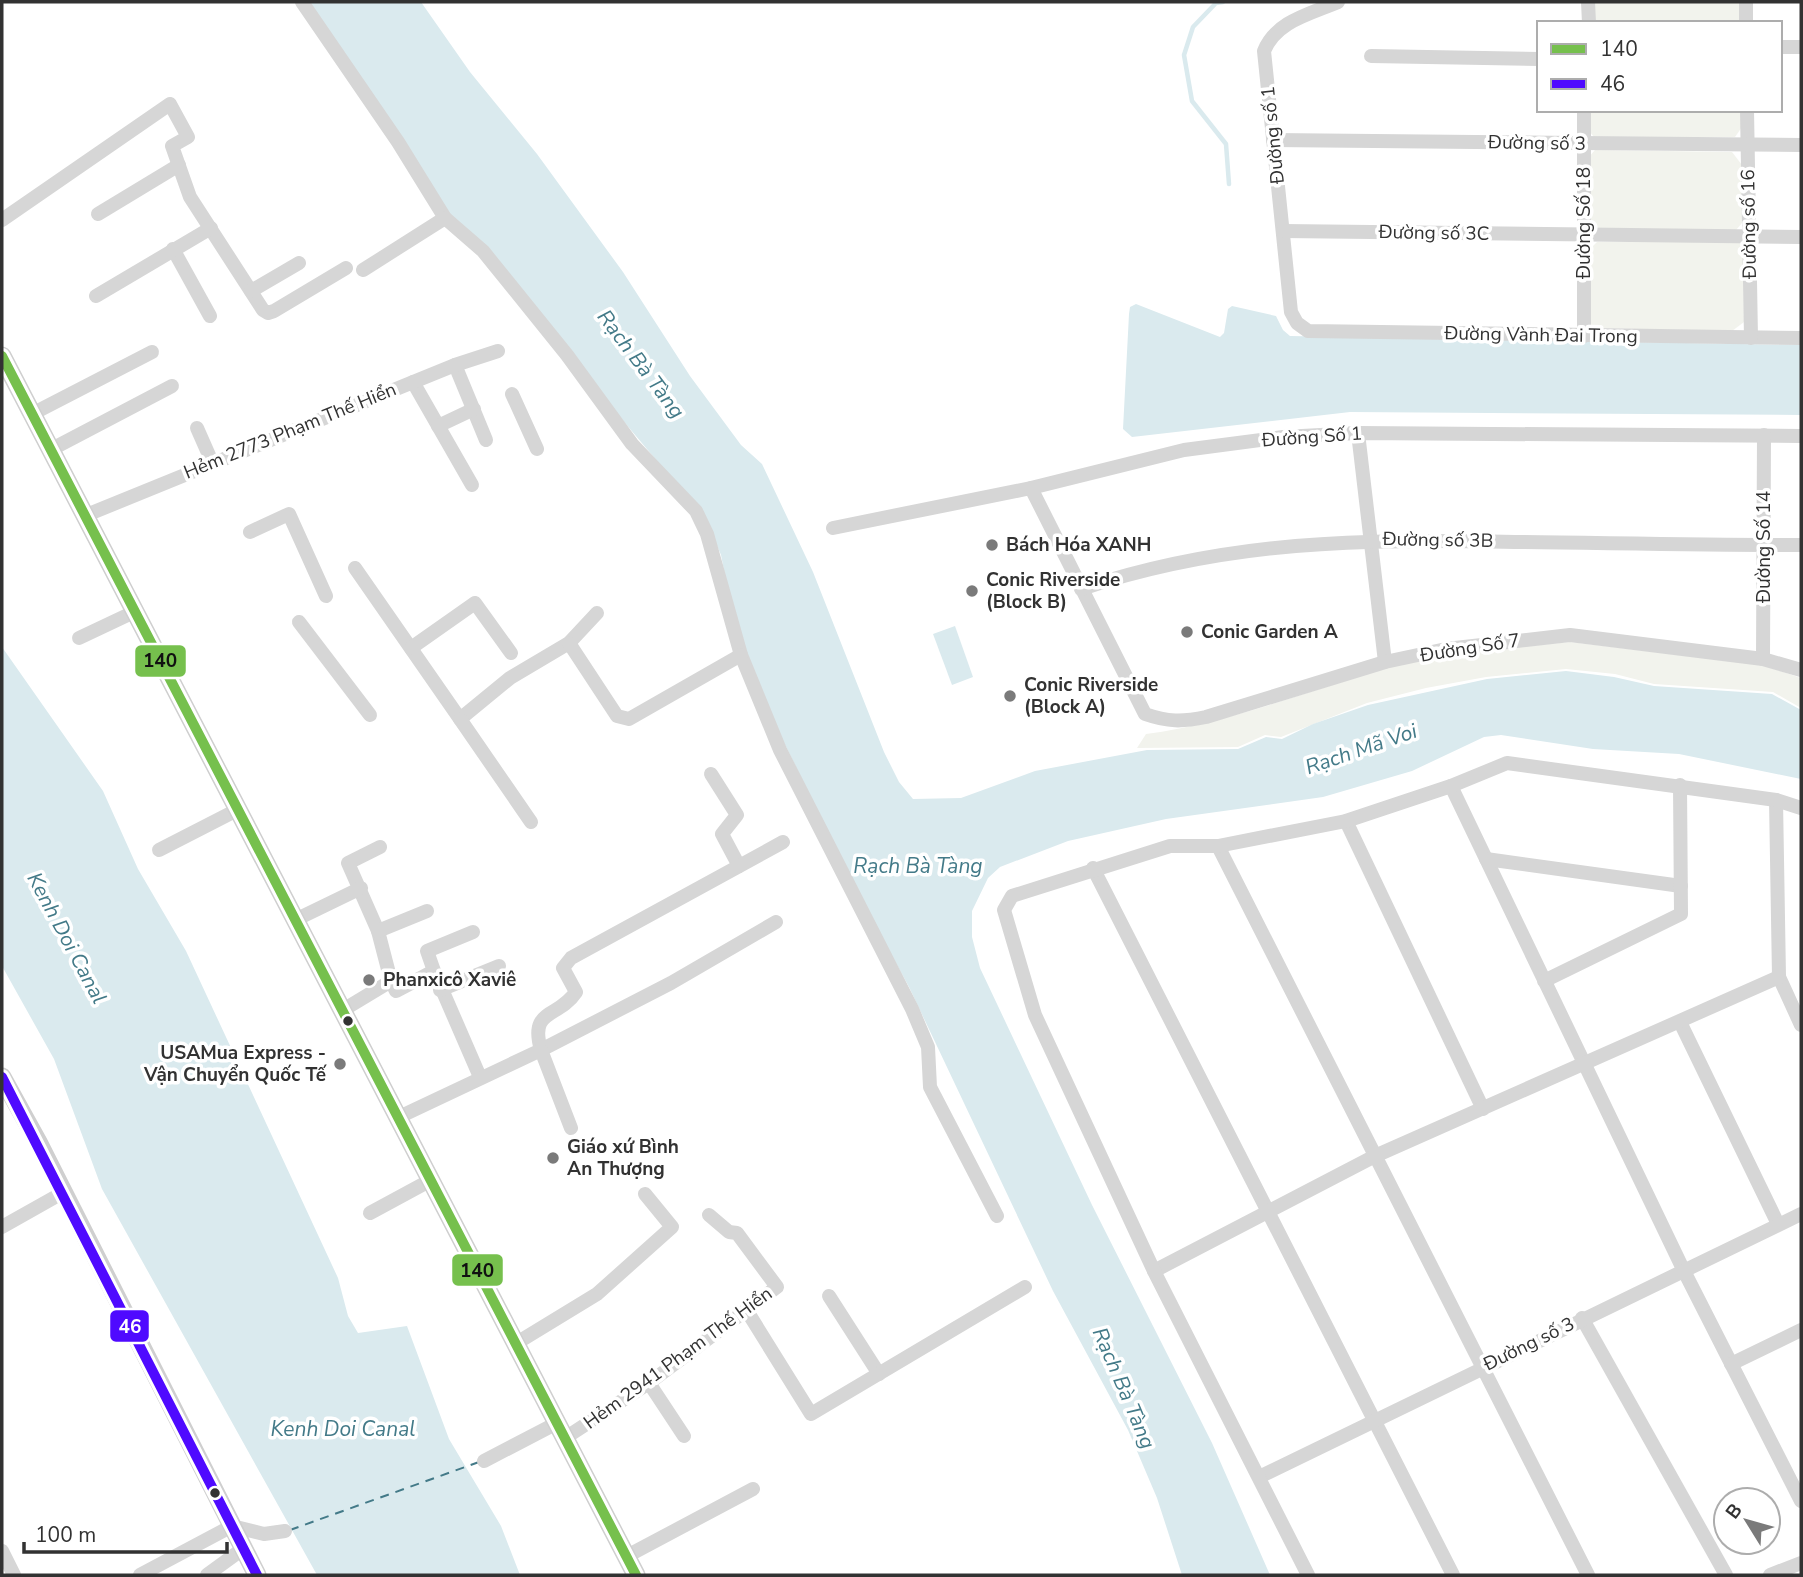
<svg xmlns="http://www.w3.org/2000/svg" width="1803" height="1577" font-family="'Nunito Sans',sans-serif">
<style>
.green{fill:#f2f3ed}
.water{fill:#daeaee}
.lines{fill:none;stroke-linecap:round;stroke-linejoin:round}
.stream{stroke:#daeaee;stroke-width:4.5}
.ferry{stroke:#437a88;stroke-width:2;stroke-dasharray:9 7;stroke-linecap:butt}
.street{stroke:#d6d6d6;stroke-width:14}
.secondary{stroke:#cfcfcf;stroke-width:19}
.bus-1-casing{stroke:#fff;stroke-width:16}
.bus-2-casing{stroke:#fff;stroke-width:16}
.bus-1{stroke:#76c04d;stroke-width:10}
.bus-2{stroke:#4f0aff;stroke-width:10}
.poi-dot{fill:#7a7a7a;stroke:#fff;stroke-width:2.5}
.bus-dot{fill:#323232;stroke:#fff;stroke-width:2.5}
.labels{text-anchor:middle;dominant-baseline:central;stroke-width:7;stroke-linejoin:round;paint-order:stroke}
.street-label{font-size:19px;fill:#323232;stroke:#fff}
.poi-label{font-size:19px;font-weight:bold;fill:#323232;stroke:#fff;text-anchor:start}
.water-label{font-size:21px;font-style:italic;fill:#437a88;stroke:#fff}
.line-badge{stroke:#fff;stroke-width:2.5}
.badge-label{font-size:19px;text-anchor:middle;font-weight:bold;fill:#fff}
.pale-badge-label{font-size:19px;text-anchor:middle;font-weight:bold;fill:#111}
</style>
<rect width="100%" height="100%" fill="#fff"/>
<g class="green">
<polygon points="1594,2 1741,2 1742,23 1594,23"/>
<polygon points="1588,110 1742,110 1742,127 1735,137 1595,138 1589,131"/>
<polygon points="1595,150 1732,152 1742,165 1742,223 1736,230 1595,230 1589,224 1589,157"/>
<polygon points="1597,242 1743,242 1744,322 1732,331 1591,328 1590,249"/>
<path d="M1570,642L1762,665L1801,678V708L1773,692L1654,684L1615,674L1566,669L1486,677L1426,688L1367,703L1281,737L1265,735L1238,747L1137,748L1146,734C1228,723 1305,692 1384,669C1443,652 1508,648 1570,642Z"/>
</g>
<g class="water">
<polygon points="310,2 421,2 470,72 537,154 623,272 690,376 741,445 762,464 813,572 884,752 899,782 913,799 961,798 1035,771 1147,750 1238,749 1266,737 1282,739 1313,724 1368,705 1487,679 1566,671 1614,677 1654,686 1772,694 1801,710 1801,779 1679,754 1593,749 1501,735 1484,737 1412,771 1323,797 1166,819 1068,841 1000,867 988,878 972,911 972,937 980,968 1092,1205 1212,1443 1270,1575 1182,1575 1157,1498 1128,1430 1053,1291 909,987 858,893 762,698 730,601 721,555 705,518 444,208"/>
<polygon points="1136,304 1220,337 1224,333 1228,309 1232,306 1276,316 1283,330 1290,336 1801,345 1801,415 1350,412 1132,437 1123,429 1129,314 1130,307"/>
<polygon points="955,626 973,677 952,685 933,634"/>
<polygon points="2,647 103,791 138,869 186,951 338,1278 348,1316 358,1333 407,1326 449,1439 501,1526 520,1575 317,1575 102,1189 54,1059 2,966"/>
</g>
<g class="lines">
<polyline class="stream" points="1223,2 1216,3 1193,27 1184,55 1192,101 1226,144 1229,184"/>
<polyline class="ferry" points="290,1530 479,1462"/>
<g class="street">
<polyline points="302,2 398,142 445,218 483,251 567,355 632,444 696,511 707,534 741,655 780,750 912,1009 928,1047 930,1087 997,1216"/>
<path d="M1338,2C1310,14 1276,21 1264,51L1291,312L1297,323L1308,331L1801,338"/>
<polyline points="1588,2 1589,23"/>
<polyline points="1746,2 1746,23"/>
<polyline points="1780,47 1801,47"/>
<polyline points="1371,56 1539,59"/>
<polyline points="1584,110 1584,336"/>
<polyline points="1747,110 1751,338"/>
<polyline points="1273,140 1801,145"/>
<polyline points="98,214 179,165"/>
<polyline points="2,220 170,104 188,137 172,146 190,197 263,310 268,313 274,311 346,268"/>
<polyline points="1283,231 1801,237"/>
<polyline points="173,249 210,316"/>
<polyline points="363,270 445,218"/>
<polyline points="251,291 299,263"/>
<polyline points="96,296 211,228"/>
<polyline points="455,365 486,440"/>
<polyline points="413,382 472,485"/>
<polyline points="512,394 537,449"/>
<polyline points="32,414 152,352"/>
<polyline points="438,426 474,409"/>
<polyline points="197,428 212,462"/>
<polyline points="1358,433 1385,662"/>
<polyline points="50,450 172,386"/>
<path d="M1031,488L1145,714C1168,722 1182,722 1206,717L1385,662L1446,649L1570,635L1763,659L1801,670"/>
<polyline points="84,516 455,365 498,351"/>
<polyline points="833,528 1031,488 1184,450 1283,437 1358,433 1801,436"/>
<polyline points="250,532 289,514 326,596"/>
<polyline points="355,568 460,719 510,678 569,643 597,613"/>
<path d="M1081,589C1228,540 1362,539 1515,542C1610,543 1706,545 1801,545"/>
<polyline points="299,622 370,715"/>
<polyline points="79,638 134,612"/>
<polyline points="569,643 617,716 629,719 741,655"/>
<polyline points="411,648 475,603 511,653"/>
<polyline points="1763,659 1764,435"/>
<polyline points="460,719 531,822"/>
<polyline points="711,774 737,815 722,834 739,866"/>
<polyline points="1451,786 1683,1269 1801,1501"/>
<polyline points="1776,800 1779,977 1801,1025"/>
<polyline points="1346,821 1483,1109"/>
<polyline points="1218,846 1588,1575"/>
<polyline points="380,847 348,863 378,931 391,981 396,991 434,971 480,1077"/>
<polyline points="159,850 237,810"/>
<polyline points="1486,859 1681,886"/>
<polyline points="1093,868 1453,1575"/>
<polyline points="295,920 361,888"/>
<path d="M776,922L671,983L541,1050C529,1008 558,1019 576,992L563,968L571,958L783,842"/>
<polyline points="378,931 427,911"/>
<polyline points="434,971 427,951 473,932"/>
<polyline points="1544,981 1681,914 1680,785"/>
<polyline points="440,990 499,966"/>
<polyline points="343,1010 391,981"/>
<polyline points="1680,1022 1778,1224"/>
<polyline points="399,1117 541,1050 571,1128"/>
<polyline points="370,1213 431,1180"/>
<polyline points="2,1227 64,1192"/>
<polyline points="1154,1271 1375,1156 1779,977"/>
<polyline points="829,1296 879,1374"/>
<polyline points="747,1311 811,1414 1025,1287"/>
<polyline points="1582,1318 1726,1575"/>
<polyline points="515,1344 597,1294 672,1227 645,1194"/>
<polyline points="1731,1364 1801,1330"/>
<polyline points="649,1383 684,1436"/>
<polyline points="565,1438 649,1383 777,1287 737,1233 729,1232 709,1215"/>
<polyline points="484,1461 557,1423"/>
<polyline points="1259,1477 1801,1214"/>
<polyline points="2,1551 14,1575"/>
<polyline points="627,1556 753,1489"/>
<polyline points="140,1575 232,1526 264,1534 285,1531"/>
<polyline points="207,1575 244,1548"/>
<polyline points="1308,1575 1154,1271 1035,1015 1004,910 1012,896 1170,846 1218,846 1346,821 1451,786 1507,763 1776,800 1801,808"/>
<polyline points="1770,1575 1801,1563"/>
</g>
<g class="secondary">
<polyline points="2,356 636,1575"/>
<polyline points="2,1077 38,1142 257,1575"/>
</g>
<defs>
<polyline id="bus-1" points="2,356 636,1575"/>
<polyline id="bus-2" points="2,1077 257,1575"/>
</defs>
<use href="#bus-1" class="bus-1-casing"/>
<use href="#bus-2" class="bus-2-casing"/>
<use href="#bus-1" class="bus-1"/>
<use href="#bus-2" class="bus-2"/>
</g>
<g class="poi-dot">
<circle cx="992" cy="545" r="7"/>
<circle cx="972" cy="591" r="7"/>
<circle cx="1187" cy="632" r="7"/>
<circle cx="1010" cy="696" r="7"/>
<circle cx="369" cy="980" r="7"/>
<circle cx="340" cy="1064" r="7"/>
<circle cx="553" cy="1158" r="7"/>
</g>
<g class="bus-dot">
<circle cx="348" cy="1021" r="6"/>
<circle cx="215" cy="1493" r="6"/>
</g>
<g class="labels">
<g class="street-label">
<text transform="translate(1273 135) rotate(-96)">Đường số 1</text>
<text transform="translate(1537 143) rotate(1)">Đường số 3</text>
<text transform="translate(1584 223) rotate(-90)">Đường Số 18</text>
<text transform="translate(1749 224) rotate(-91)">Đường số 16</text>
<text transform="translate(1434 233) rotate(1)">Đường số 3C</text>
<text transform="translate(1541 335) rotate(1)">Đường Vành Đai Trong</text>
<text transform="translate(290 431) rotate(-22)">Hẻm 2773 Phạm Thế Hiển</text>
<text transform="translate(1312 437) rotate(-4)">Đường Số 1</text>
<text transform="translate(1438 540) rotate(1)">Đường số 3B</text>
<text transform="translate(1764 547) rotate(-90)">Đường Số 14</text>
<text transform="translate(1470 648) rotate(-9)">Đường Số 7</text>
<text transform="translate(1529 1344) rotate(-26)">Đường số 3</text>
<text transform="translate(678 1358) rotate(-36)">Hẻm 2941 Phạm Thế Hiển</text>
</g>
<g class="poi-label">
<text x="1006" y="545">Bách Hóa XANH</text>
<text x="986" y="580">Conic Riverside<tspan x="986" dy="22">(Block B)</tspan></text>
<text x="1201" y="632">Conic Garden A</text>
<text x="1024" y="685">Conic Riverside<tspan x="1024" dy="22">(Block A)</tspan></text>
<text x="383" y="980">Phanxicô Xaviê</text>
<text x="326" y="1053" text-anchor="end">USAMua Express -<tspan x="326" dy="22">Vận Chuyển Quốc Tế</tspan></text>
<text x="567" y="1147">Giáo xứ Bình<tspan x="567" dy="22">An Thượng</tspan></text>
</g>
<g class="water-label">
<text transform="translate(641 364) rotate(53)">Rạch Bà Tàng</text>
<text transform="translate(1361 749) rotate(-19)">Rạch Mã Voi</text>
<text x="918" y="866">Rạch Bà Tàng</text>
<text transform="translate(67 938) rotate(62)">Kenh Doi Canal</text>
<text transform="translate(1124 1388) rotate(67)">Rạch Bà Tàng</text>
<text x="343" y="1429">Kenh Doi Canal</text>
</g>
</g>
<g class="line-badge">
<rect x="134" y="644" width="53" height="34" rx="7" fill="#76c04d"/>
<rect x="451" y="1253" width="53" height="34" rx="7" fill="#76c04d"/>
<rect x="109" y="1309" width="41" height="34" rx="7" fill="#4f0aff"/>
</g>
<g class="badge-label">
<text x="130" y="1333">46</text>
</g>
<g class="pale-badge-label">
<text x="160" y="667">140</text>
<text x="477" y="1277">140</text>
</g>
<rect width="1803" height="1577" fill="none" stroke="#323232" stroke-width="7"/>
<rect x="1537" y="21" width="245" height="91" fill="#ffffff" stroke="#adadad" stroke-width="2"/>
<rect x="1551" y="44" width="35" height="10" fill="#76c04d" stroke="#adadad" stroke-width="2"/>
<text x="1600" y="56" font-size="21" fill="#323232">140</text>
<rect x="1551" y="79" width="35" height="10" fill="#4f0aff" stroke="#adadad" stroke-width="2"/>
<text x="1600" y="91" font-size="21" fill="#323232">46</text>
<g transform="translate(1747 1521) rotate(307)"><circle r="33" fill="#ffffff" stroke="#adadad" stroke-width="2"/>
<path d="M0-5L12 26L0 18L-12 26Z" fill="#7a7a7a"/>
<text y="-10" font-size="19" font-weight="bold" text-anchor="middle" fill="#323232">B</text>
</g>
<path d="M24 1542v10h203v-10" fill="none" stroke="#323232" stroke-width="3.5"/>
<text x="35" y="1542" font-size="21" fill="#323232" stroke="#ffffff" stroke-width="5" paint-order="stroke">100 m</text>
</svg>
